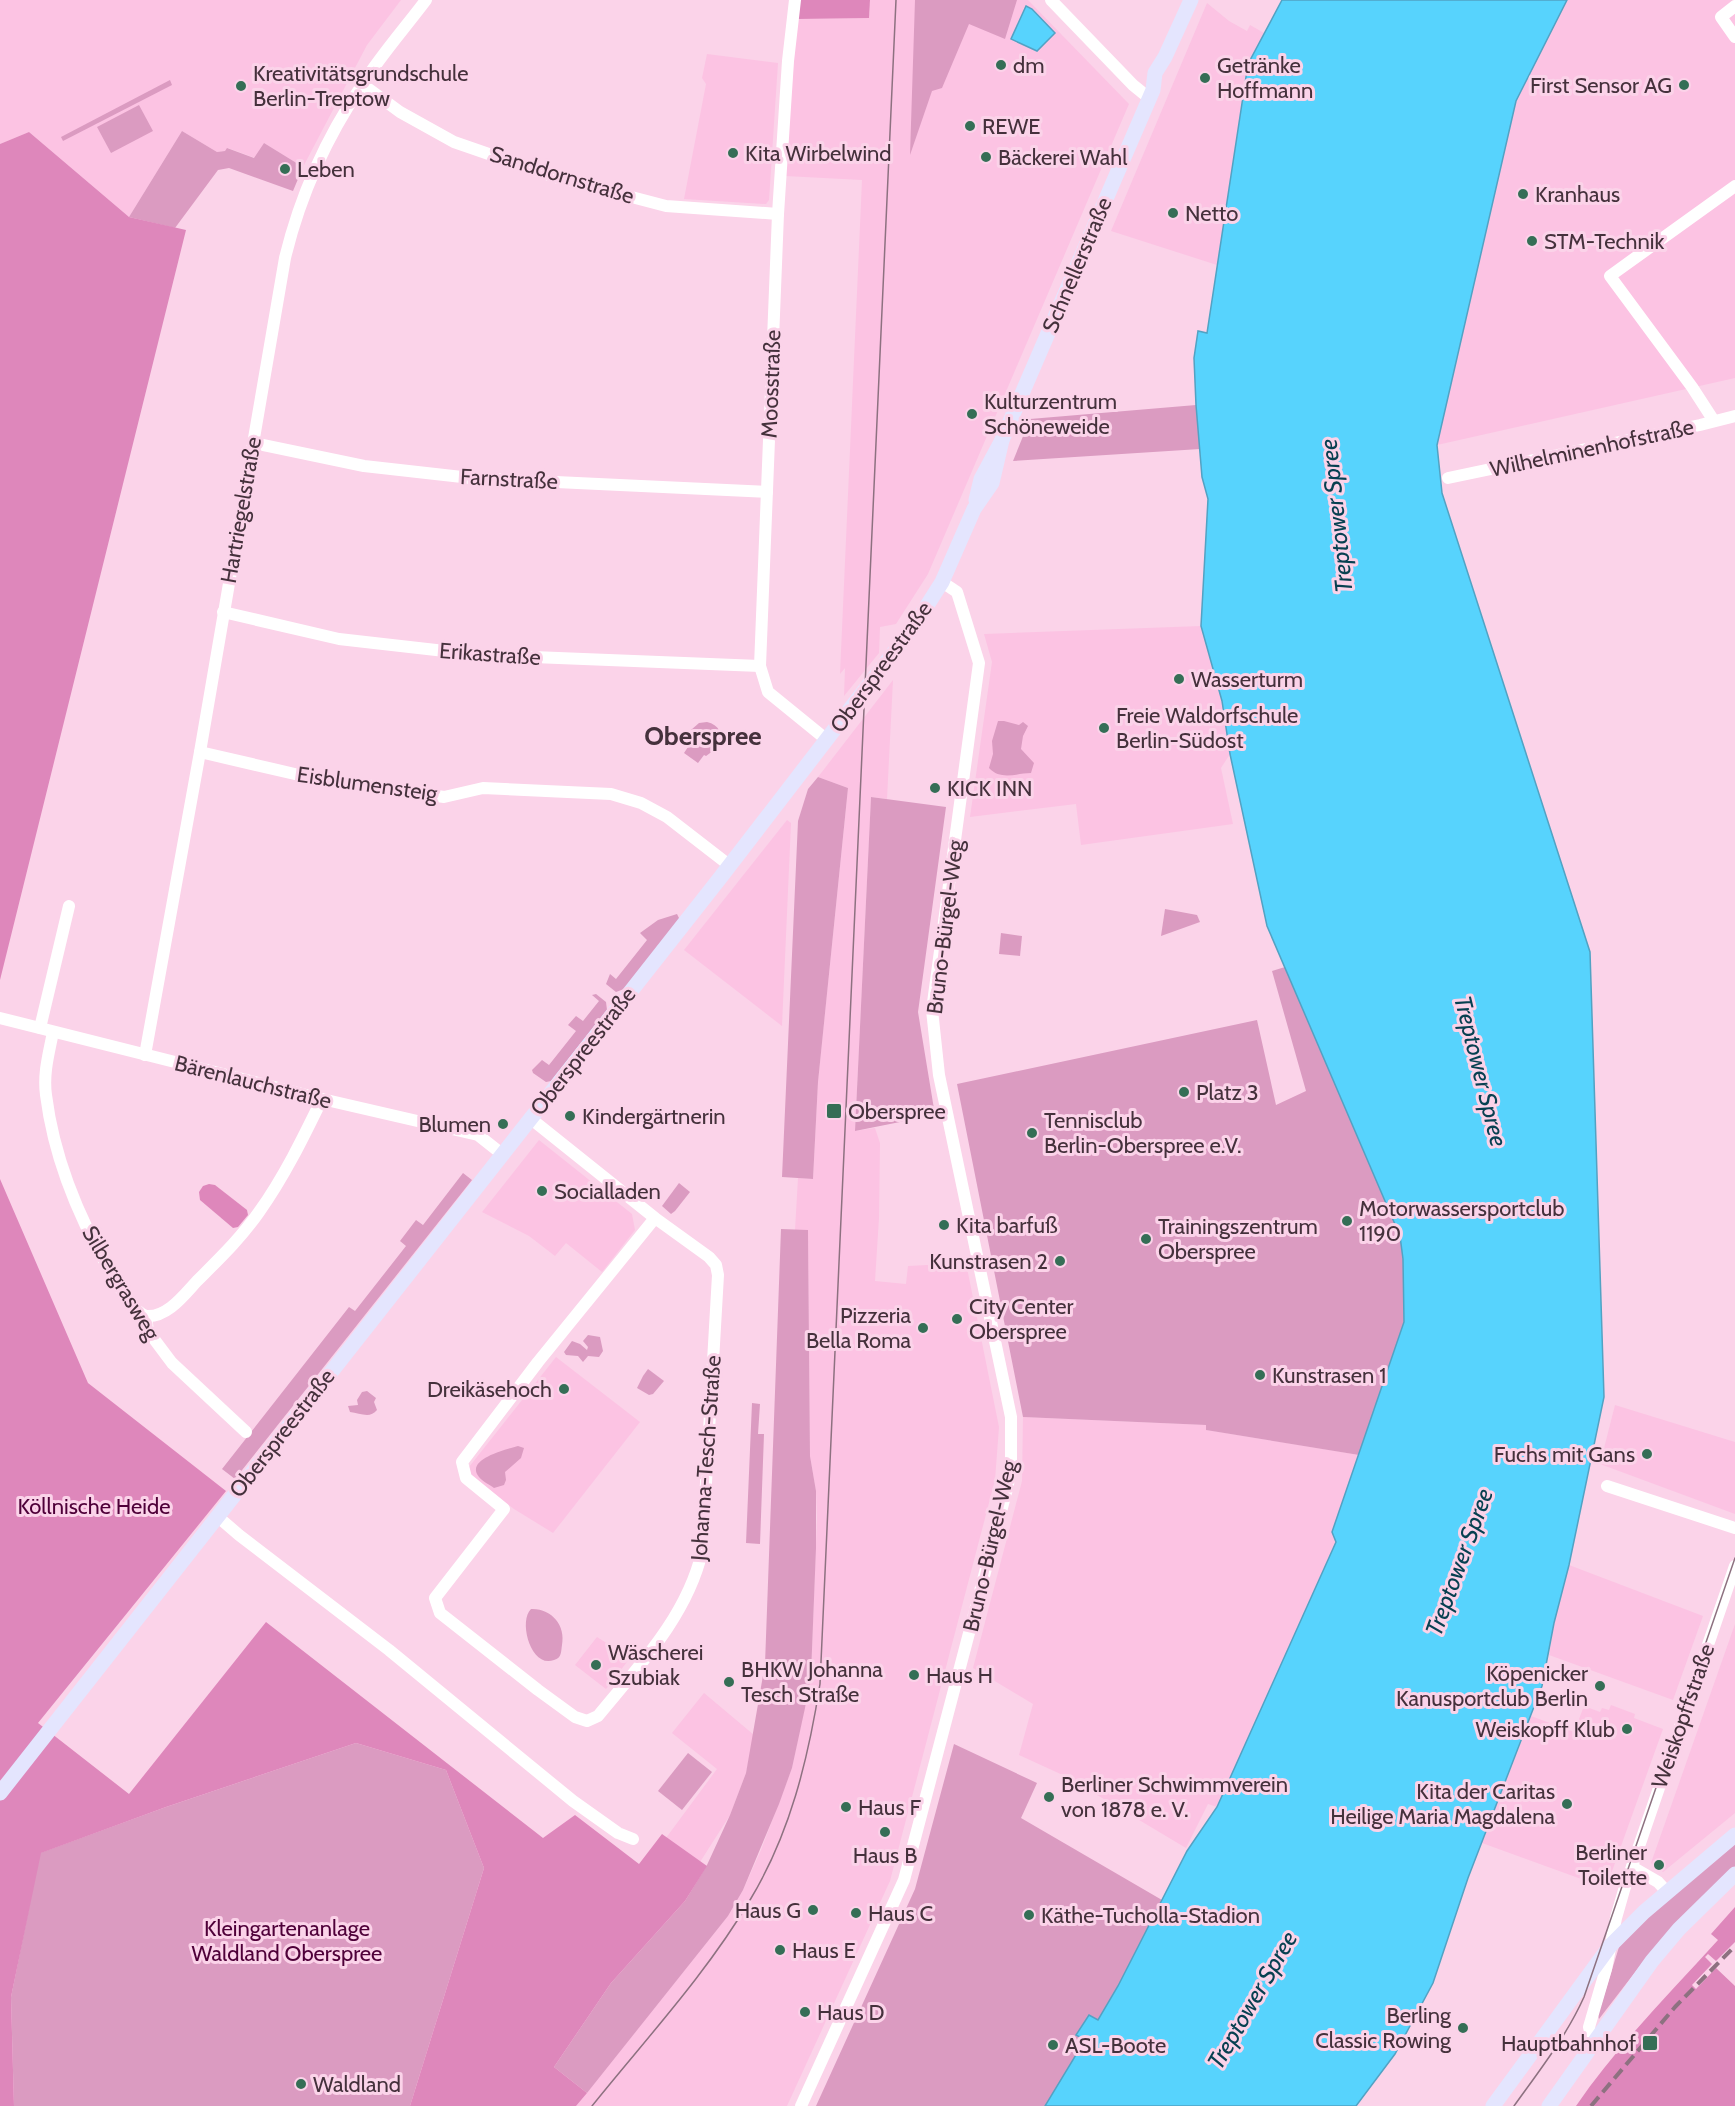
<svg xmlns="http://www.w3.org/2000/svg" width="1735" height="2106" font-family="Cabin,sans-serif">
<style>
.built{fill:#fcc3e3}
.green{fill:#db9bc1}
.forest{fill:#de87bb}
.water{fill:#57d3fd;stroke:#52a2c3;stroke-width:1.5}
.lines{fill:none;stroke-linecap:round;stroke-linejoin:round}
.minor{stroke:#fff;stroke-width:12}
.major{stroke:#e4e5fe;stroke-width:15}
.tram{stroke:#8d7180;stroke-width:1.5}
.rail{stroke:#8d7180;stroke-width:4;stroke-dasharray:12 6;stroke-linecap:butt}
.poi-dot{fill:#356e56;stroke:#fbd3e9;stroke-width:2}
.labels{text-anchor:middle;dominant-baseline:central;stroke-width:6;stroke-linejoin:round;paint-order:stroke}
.poi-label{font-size:22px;fill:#45313c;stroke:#fbd3e9;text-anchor:start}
.street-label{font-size:22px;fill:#45313c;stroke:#fbd3e9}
.park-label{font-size:22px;fill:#4f0039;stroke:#fbd3e9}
.water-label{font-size:24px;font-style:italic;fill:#074051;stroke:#fbd3e9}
.quarter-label{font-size:26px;font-weight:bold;fill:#45313c;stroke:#fbd3e9}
</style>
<rect width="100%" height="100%" fill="#fbd3e9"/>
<g class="built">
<polygon points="0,0 401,0 367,45 303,167 264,143 255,158 228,148 225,151 217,152 182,131 129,217 29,132 0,144"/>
<polygon points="870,0 1028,0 1129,104 928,574 896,624 880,627 879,653 844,696 845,668 840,674 862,180 785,176 797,19 869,18"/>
<polygon points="1567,0 1735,0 1735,378 1437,445 1516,101"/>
<polygon points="1207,3 1229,21 1247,31 1250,25 1264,33 1248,64 1217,265 1111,231"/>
<polygon points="707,54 778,63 769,200 766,204 684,199 706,84 702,78"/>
<polygon points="1201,626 1222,701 1230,754 1221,768 1233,824 1081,845 1076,804 970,817 992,662 984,634"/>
<polygon points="893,680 887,799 871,797 855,1131 875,1128 880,1143 879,1218 875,1281 906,1284 908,1266 966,1263 999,1427 995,1480 890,1881 787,2106 576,2106 728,1916 743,1890 761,1850 792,1768 811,1675 817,1517 816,1491 810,1456 808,1231 795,1230 798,1178 813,1179 818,1082 848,788 818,777"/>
<polygon points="787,820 791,823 782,1026 684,950"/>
<polygon points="539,1140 632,1214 635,1230 602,1272 566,1243 555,1256 529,1236 482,1212"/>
<polygon points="556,1357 640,1422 553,1533 514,1509 472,1477 469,1467"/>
<polygon points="1615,1405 1735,1442 1735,1514 1600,1464"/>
<polygon points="1023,1417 1207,1425 1207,1430 1359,1455 1332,1532 1336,1541 1217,1807 1208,1804 1186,1848 1067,1777 1019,1755 1033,1704 973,1668 1022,1481"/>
<polygon points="1569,1565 1703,1616 1673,1700 1549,1655 1554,1623"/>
<polygon points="1735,1624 1735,1813 1663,1872 1651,1863"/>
<polygon points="597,1637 630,1658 606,1689 575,1665"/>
<polygon points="704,1693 754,1735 746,1773 730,1815 700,1862 666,1838 717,1769 672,1733"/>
<polygon points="1611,1705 1635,1714 1634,1718 1663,1729 1606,1888 1482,1843 1531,1716 1574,1732 1584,1706 1600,1712 1602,1708 1609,1710"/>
</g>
<g class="green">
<polygon points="915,0 1017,0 1005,39 969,24 942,88 932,91 910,155"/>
<polygon points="170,80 172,85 63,141 61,137"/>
<polygon points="139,105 153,131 111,153 97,127"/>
<polygon points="182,131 217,152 225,151 227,148 254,158 264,143 303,167 293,191 229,168 218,170 175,228 129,217"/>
<polygon points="1196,405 1200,449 1013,461 1030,419"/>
<path d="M998,721H1004L1019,725L1023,722L1028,726L1023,736L1021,749L1034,763L1031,773C1017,773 1001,781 989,768L993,754L992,741Z"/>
<path d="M707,722C719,725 723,733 721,745L706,756L704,755L698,763L684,753L690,744L691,730L699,723Z"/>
<polygon points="818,777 848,788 818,1082 813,1179 782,1177 798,821 808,789"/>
<polygon points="871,797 946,807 918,1012 935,1115 855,1131"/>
<polygon points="1165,909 1197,915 1200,922 1161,936"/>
<polygon points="677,914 680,920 624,989 616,992 606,984 610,974 616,979 647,940 640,933 658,920"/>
<polygon points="1001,933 1022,936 1020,956 999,954"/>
<polygon points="1285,967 1400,1236 1403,1259 1404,1322 1359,1455 1206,1430 1206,1425 1023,1417 957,1084 1257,1020 1276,1105 1306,1091 1272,971"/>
<polygon points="596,994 606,1002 607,1010 551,1081 546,1082 533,1073 532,1070 542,1060 549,1065 576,1031 568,1025 576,1016 583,1021 599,1001 592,995"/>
<polygon points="463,1173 472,1180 235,1479 222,1469 349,1307 355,1311 406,1246 400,1241 416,1220 423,1225"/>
<polygon points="679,1183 690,1192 675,1211 671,1214 662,1206"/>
<polygon points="781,1229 808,1230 810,1456 816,1491 816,1548 811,1675 805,1708 792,1768 779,1804 743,1890 728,1916 587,2093 554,2067 611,1983 685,1901 707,1865 730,1815 746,1773 765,1664"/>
<polygon points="588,1335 600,1337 603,1351 599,1357 588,1356 583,1362 578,1356 566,1355 564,1352 572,1341 580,1344 587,1350 588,1347 583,1341"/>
<polygon points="648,1369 664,1381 653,1394 649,1395 637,1388 643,1376"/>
<path d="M367,1391L376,1398L374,1402L377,1410C370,1419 360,1413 350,1412L348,1406L358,1405L357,1400L362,1392Z"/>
<polygon points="752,1403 760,1404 758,1434 764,1434 760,1544 746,1543"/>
<path d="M518,1446L524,1448L521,1458L505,1472L506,1480L504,1485L494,1488C490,1485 482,1481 479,1477C464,1459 508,1449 518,1446Z"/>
<path d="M531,1609C551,1608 566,1625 562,1645C561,1651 562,1658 554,1660C531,1669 518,1621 531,1609Z"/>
<polygon points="356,1743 446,1770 484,1868 410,2106 14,2106 11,1997 40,1853 166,1807"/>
<polygon points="954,1744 1037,1783 1021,1818 1162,1900 1118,1986 1098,2021 1076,2035 1085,2040 1045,2106 816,2106 915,1889"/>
<polygon points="688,1753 712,1772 682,1810 658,1791"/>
<polygon points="1735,1844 1735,1867 1705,1894 1646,1958 1599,2019 1598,2015 1619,1947 1639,1925"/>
</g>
<g class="forest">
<polygon points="800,0 870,0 869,18 797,19"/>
<polygon points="29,132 129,217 186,230 0,980 0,144"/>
<polygon points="0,1179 88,1383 226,1491 38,1723 129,1794 266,1622 543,1838 575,1815 639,1864 662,1834 707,1866 685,1901 611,1983 554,2067 587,2093 576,2106 410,2106 484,1868 446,1770 356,1743 166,1807 41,1853 11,1997 14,2106 0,2106"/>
<polygon points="209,1184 215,1185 247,1210 248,1215 238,1227 233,1228 200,1200 199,1192 203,1186"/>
<path d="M1735,1907V1942L1716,1961L1708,1954L1705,1957L1712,1964L1692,1985L1696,1989L1716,1968L1735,1986V2106H1576C1617,2046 1669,1994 1718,1940L1711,1934Z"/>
</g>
<g class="water">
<polygon points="1282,0 1567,0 1516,101 1437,445 1442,493 1590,952 1604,1397 1569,1565 1554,1623 1542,1686 1468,1878 1433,1983 1395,2054 1356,2106 1045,2106 1085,2040 1076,2035 1089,2015 1098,2020 1118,1986 1187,1851 1217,1807 1336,1542 1332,1532 1404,1322 1403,1259 1400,1236 1267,926 1230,754 1222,701 1201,626 1208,499 1202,477 1196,405 1194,358 1198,331 1207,333 1248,64"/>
<polygon points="1026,6 1032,9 1055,33 1037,51 1011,39"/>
</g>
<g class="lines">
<g class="minor">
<polyline points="795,0 788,61 778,214 760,666 768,692 827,740"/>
<polyline points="1051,0 1133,85 1149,98"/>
<polyline points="1735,6 1721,17 1735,37"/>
<polyline points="362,84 400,112 454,142 555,177 666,206 778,214"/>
<polyline points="1714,421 1692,387 1610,276 1735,186"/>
<polyline points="253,443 364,466 471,478 767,492"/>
<polyline points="1448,478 1700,425 1735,416"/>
<polyline points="223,612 339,639 480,655 760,666"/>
<polyline points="200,752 299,775 444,797 483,788 611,794 641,803 667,817 729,865"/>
<polyline points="0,1018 322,1099 478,1135 502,1154"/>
<polyline points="40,1028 69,906"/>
<path d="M53,1032C49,1053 43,1073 46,1095C54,1159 81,1223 114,1278C122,1291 132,1310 146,1316"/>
<path d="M145,1055L200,752L285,258C300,196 326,138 362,85C381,55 405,28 426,0"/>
<path d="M530,1118L655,1218L538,1362L462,1462L466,1478L504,1509L435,1598L440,1613L538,1690L575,1717L587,1721L598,1716C639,1666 687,1616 702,1552L718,1275L716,1265L709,1257L655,1218"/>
<path d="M146,1316C167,1318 184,1295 197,1281C219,1259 241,1238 259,1212C284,1177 303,1138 322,1099"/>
<polyline points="146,1316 148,1331 172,1363 246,1432"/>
<polyline points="1607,1486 1735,1528"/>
<polyline points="217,1516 239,1535 389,1650 573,1801 618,1833 633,1839"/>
<polyline points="1632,1867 1658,1882 1667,1892"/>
<polyline points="1593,2045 1589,2027 1606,1969 1616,1918 1624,1890 1735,1566"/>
<polyline points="801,2106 904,1880 1008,1485 1011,1460 1011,1417 939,1075 932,1010 979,663 957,592 942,582"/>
</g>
<g class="major">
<polyline points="976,500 981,479 1002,440 1153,90 1155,73 1165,57 1191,0"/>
<polyline points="0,1793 720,878 914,626 942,582 974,509 992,483 1002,440"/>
<polyline points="1493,2106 1610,1946 1644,1912 1735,1835"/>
<polyline points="1549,2106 1652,1961 1679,1929 1735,1874"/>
</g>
<g class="tram">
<path d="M592,2106C645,2040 707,1973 750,1900C790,1834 808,1760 820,1684L896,0"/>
<path d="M1514,2106C1539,2071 1566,2037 1584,1997L1735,1558"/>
</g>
<polyline class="rail" points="1591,2106 1675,2007 1735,1946"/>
</g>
<g class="poi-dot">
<circle cx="1001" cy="65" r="6"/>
<circle cx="1205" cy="78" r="6"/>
<circle cx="1684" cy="85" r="6"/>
<circle cx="241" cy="86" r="6"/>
<circle cx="970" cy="126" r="6"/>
<circle cx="733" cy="153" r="6"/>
<circle cx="986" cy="157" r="6"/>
<circle cx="285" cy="169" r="6"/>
<circle cx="1523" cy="194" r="6"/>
<circle cx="1173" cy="213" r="6"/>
<circle cx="1532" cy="241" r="6"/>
<circle cx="972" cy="414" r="6"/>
<circle cx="1179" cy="679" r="6"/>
<circle cx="1104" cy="728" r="6"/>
<circle cx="935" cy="788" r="6"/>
<circle cx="1184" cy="1092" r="6"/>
<rect x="826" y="1103" width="16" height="16" rx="3"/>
<circle cx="570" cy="1116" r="6"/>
<circle cx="503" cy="1124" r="6"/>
<circle cx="1032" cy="1133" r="6"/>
<circle cx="542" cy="1191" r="6"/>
<circle cx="1347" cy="1221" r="6"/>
<circle cx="944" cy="1225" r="6"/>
<circle cx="1146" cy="1239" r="6"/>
<circle cx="1060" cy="1261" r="6"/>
<circle cx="957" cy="1319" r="6"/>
<circle cx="923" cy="1328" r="6"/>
<circle cx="1260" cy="1375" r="6"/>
<circle cx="564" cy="1389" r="6"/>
<circle cx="1647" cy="1454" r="6"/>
<circle cx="596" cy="1665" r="6"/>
<circle cx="914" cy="1675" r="6"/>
<circle cx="729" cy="1682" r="6"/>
<circle cx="1600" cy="1686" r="6"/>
<circle cx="1627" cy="1729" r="6"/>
<circle cx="1049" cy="1797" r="6"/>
<circle cx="1567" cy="1804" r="6"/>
<circle cx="846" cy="1807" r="6"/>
<circle cx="885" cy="1832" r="6"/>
<circle cx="1659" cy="1865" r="6"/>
<circle cx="813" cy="1910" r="6"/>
<circle cx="856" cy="1913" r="6"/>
<circle cx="1029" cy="1915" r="6"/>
<circle cx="780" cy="1950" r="6"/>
<circle cx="805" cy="2012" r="6"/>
<circle cx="1463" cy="2028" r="6"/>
<rect x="1642" y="2035" width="16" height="16" rx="3"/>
<circle cx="1053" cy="2045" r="6"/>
<circle cx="301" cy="2084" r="6"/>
</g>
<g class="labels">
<g class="poi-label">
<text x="1013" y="65">dm</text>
<text x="1217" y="65">Getränke<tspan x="1217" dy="25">Hoffmann</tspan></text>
<text x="253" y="73">Kreativitätsgrundschule<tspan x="253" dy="25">Berlin-Treptow</tspan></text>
<text x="1672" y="85" text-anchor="end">First Sensor AG</text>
<text x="982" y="126">REWE</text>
<text x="745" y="153">Kita Wirbelwind</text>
<text x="998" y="157">Bäckerei Wahl</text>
<text x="297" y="169">Leben</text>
<text x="1535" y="194">Kranhaus</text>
<text x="1185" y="213">Netto</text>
<text x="1544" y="241">STM-Technik</text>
<text x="984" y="401">Kulturzentrum<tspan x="984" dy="25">Schöneweide</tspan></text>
<text x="1191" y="679">Wasserturm</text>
<text x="1116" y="715">Freie Waldorfschule<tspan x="1116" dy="25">Berlin-Südost</tspan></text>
<text x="947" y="788">KICK INN</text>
<text x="1196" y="1092">Platz 3</text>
<text x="848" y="1111">Oberspree</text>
<text x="582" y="1116">Kindergärtnerin</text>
<text x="1044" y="1120">Tennisclub<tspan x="1044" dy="25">Berlin-Oberspree e.V.</tspan></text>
<text x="491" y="1124" text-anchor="end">Blumen</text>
<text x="554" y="1191">Socialladen</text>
<text x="1359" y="1208">Motorwassersportclub<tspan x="1359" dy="25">1190</tspan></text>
<text x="956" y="1225">Kita barfuß</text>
<text x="1158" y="1226">Trainingszentrum<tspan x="1158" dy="25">Oberspree</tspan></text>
<text x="1048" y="1261" text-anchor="end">Kunstrasen 2</text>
<text x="969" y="1306">City Center<tspan x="969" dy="25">Oberspree</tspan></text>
<text x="911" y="1315" text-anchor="end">Pizzeria<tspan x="911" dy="25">Bella Roma</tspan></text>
<text x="1272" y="1375">Kunstrasen 1</text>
<text x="552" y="1389" text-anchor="end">Dreikäsehoch</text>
<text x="1635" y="1454" text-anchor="end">Fuchs mit Gans</text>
<text x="608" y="1652">Wäscherei<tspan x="608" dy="25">Szubiak</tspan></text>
<text x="741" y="1669">BHKW Johanna<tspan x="741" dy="25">Tesch Straße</tspan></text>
<text x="1588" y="1673" text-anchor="end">Köpenicker<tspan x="1588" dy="25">Kanusportclub Berlin</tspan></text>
<text x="926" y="1675">Haus H</text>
<text x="1615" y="1729" text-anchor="end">Weiskopff Klub</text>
<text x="1061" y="1784">Berliner Schwimmverein<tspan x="1061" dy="25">von 1878 e. V.</tspan></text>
<text x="1555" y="1791" text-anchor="end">Kita der Caritas<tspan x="1555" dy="25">Heilige Maria Magdalena</tspan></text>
<text x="858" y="1807">Haus F</text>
<text x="1647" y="1852" text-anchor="end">Berliner<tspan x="1647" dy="25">Toilette</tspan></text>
<text x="885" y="1855" text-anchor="middle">Haus B</text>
<text x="801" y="1910" text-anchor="end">Haus G</text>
<text x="868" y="1913">Haus C</text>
<text x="1041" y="1915">Käthe-Tucholla-Stadion</text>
<text x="792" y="1950">Haus E</text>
<text x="817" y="2012">Haus D</text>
<text x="1451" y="2015" text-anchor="end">Berling<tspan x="1451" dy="25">Classic Rowing</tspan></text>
<text x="1636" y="2043" text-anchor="end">Hauptbahnhof</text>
<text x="1065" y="2045">ASL-Boote</text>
<text x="313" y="2084">Waldland</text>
</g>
<g class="street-label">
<text transform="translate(562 175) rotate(17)">Sanddornstraße</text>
<text transform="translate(1077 265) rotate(-67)">Schnellerstraße</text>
<text transform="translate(771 384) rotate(-88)">Moosstraße</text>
<text transform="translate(1592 448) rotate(-12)">Wilhelminenhofstraße</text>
<text transform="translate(509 479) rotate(3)">Farnstraße</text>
<text transform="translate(241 510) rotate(-80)">Hartriegelstraße</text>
<text transform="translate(490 654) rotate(4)">Erikastraße</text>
<text transform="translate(881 667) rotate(-54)">Oberspreestraße</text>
<text transform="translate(367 784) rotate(8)">Eisblumensteig</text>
<text transform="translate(945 927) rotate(-83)">Bruno-Bürgel-Weg</text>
<text transform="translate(583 1051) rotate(-52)">Oberspreestraße</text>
<text transform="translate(253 1082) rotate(14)">Bärenlauchstraße</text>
<text transform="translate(121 1283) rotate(59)">Silbergrasweg</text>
<text transform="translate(282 1433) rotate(-52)">Oberspreestraße</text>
<text transform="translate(706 1458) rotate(-86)">Johanna-Tesch-Straße</text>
<text transform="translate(990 1546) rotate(-77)">Bruno-Bürgel-Weg</text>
<text transform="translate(1683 1716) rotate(-71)">Weiskopffstraße</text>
</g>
<g class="park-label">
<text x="94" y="1506">Köllnische Heide</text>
<text x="287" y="1928">Kleingartenanlage<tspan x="287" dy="25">Waldland Oberspree</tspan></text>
</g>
<g class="water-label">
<text transform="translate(1336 516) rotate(-96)">Treptower Spree</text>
<text transform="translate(1481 1071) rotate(76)">Treptower Spree</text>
<text transform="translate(1459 1562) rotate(-70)">Treptower Spree</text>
<text transform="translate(1252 2000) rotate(-60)">Treptower Spree</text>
</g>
<g class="quarter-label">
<text x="703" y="736">Oberspree</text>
</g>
</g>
</svg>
